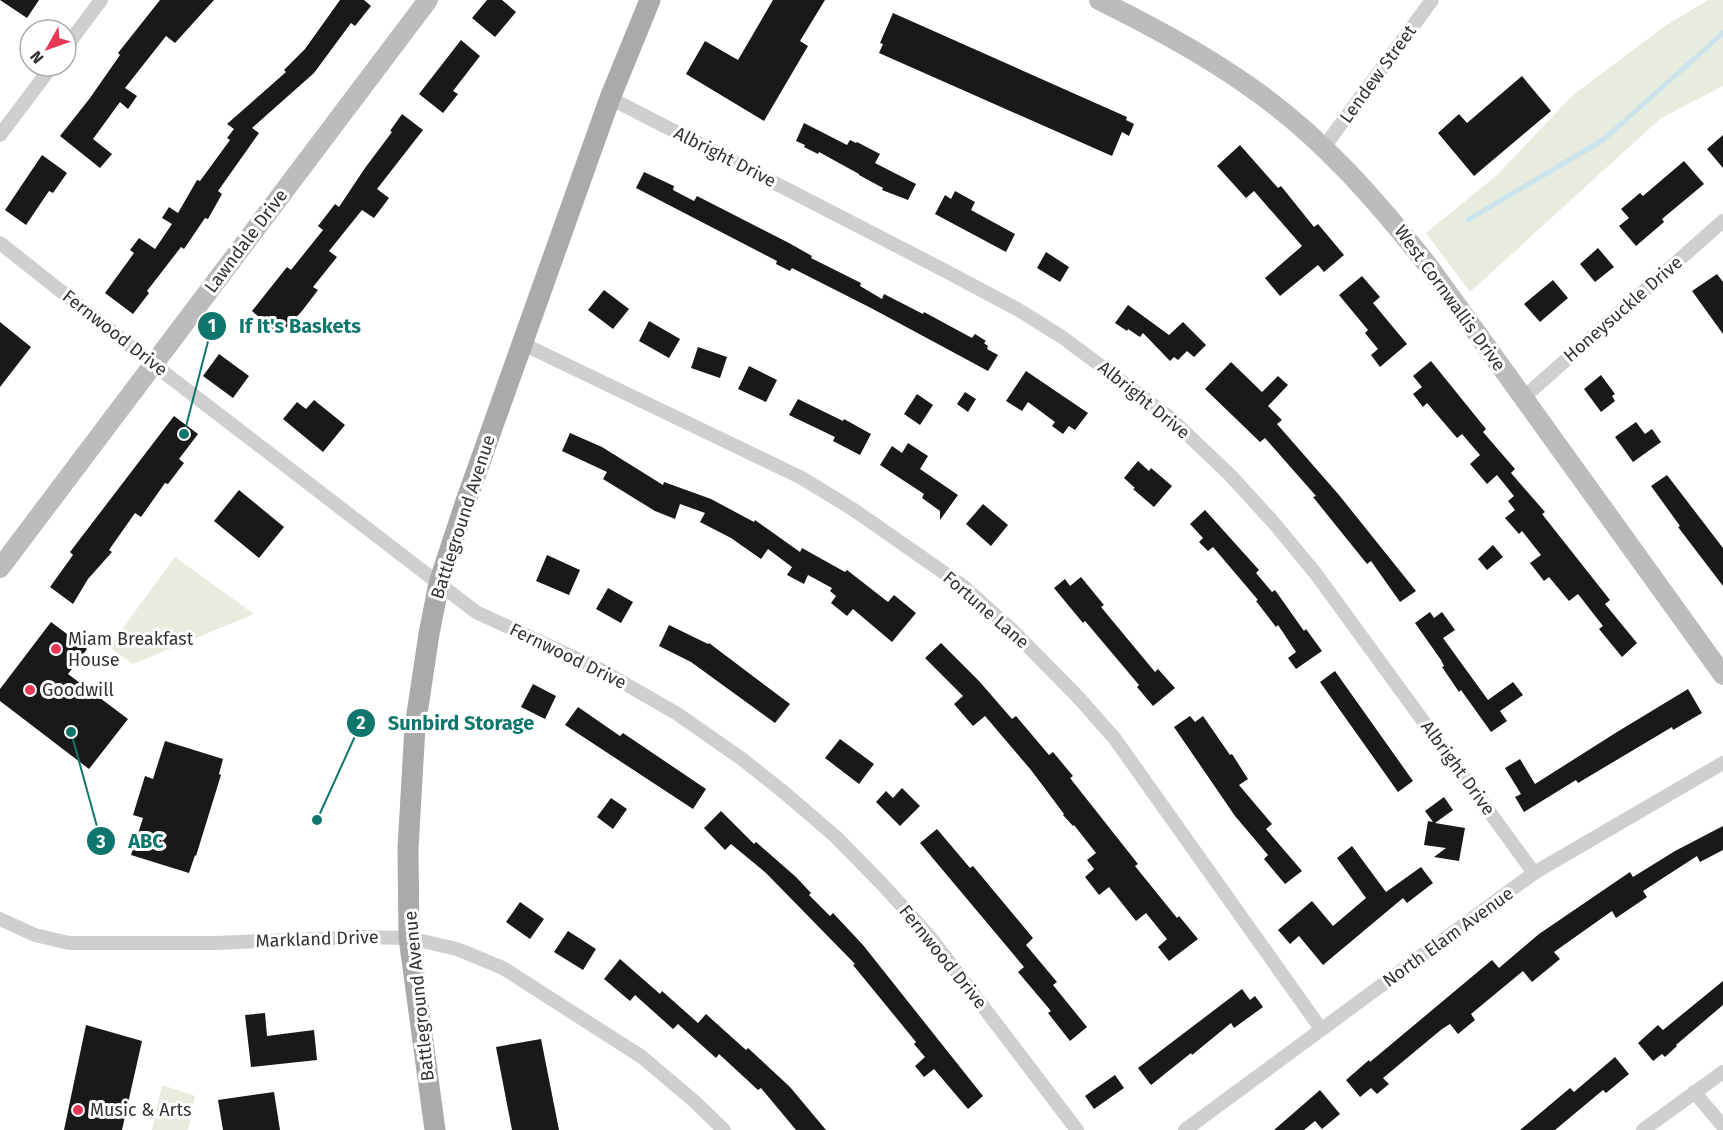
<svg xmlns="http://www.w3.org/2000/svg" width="1723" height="1130" font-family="'Fira Sans',sans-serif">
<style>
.green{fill:#e7ecde}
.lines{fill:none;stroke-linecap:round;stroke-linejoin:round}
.stream{stroke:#cbe3ec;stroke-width:5}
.building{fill:#191919}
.street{stroke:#cfcfcf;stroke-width:14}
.secondary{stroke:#bcbcbc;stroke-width:20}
.primary{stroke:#aaa;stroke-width:21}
.poi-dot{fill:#e73757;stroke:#fff;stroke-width:2}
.labels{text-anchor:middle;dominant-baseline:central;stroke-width:6;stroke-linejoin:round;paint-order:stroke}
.street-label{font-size:18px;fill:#323232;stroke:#fff}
.poi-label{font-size:18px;fill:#323232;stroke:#fff;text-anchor:start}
.leader{fill:none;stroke:#0f766e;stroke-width:2}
.callout-dot{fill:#0f766e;stroke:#fff;stroke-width:2}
.mark-label{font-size:18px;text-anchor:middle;font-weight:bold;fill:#fff}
.callout-label{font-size:20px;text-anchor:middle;font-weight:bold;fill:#0f766e;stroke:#fff;stroke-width:6;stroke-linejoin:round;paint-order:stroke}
</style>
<rect width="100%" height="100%" fill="#fff"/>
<g class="green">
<polygon points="1708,0 1723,0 1723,86 1661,118 1470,292 1426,233 1497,175 1573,95 1665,26"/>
<polygon points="175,557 254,614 133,664 109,647"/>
<polygon points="162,1085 195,1096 188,1130 152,1130"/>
</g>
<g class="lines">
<polyline class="stream" points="1468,220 1603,140 1723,33"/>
</g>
<g class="building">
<polygon points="0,0 39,0 27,18"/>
<polygon points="160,0 214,0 175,43 166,36 125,88 137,96 128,109 120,102 93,139 112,154 100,168 60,136 90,98 120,55 118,53"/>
<polygon points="340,0 364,0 371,6 355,26 351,23 314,73 252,128 259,133 218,191 222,194 208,219 205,218 184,249 181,247 147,291 149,293 133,314 105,293 134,253 130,250 139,238 155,249 172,224 162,218 169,207 178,213 197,180 200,181 230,140 227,138 234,129 227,124 286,72 284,70 305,49"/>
<polygon points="487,0 502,0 516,12 495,37 472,18"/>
<polygon points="773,0 825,0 800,41 808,46 764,121 686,74 705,41 738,60"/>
<polygon points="893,13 1127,117 1126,120 1134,124 1129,136 1122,132 1112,156 879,53 883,44 880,43"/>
<polygon points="461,40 480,56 453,91 458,94 443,113 419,94"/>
<polygon points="1522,76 1551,111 1474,176 1438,133 1459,114 1467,123"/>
<polygon points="402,114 423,130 377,189 389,198 374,218 362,210 329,251 337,257 313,287 318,290 302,311 280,335 252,311 287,267 291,270 323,230 318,226 335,204 339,207 365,168 392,132 390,131"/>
<polygon points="804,123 847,145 850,140 856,143 857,142 880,154 875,163 916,184 908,200 882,190 883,188 859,175 859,174 819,152 818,154 804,147 805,145 796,141"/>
<polygon points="1723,135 1723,168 1707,149"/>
<polygon points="1240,145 1278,188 1281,186 1314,227 1318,224 1344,255 1324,272 1318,265 1280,296 1265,278 1302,246 1254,191 1246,198 1217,166"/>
<polygon points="42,155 67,173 53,193 49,191 26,225 5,210"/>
<polygon points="1684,161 1704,184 1662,219 1664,222 1636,246 1619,226 1629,218 1621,209 1640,193 1643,196"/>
<polygon points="644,172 674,186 673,190 694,201 697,196 789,243 812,256 811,258 861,283 860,286 882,299 884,294 923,314 924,312 972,338 975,334 986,341 984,343 988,346 987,349 998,355 988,371 871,308 792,268 790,271 776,264 777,261 636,188"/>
<polygon points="955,191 975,202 971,210 1015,234 1006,252 935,214 945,195 951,199"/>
<polygon points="1598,248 1614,267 1595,282 1580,264"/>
<polygon points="1046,252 1069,267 1060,282 1037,268"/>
<polygon points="1717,274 1723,282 1723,334 1692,291"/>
<polygon points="1362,276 1380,297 1373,303 1407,344 1380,367 1371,355 1378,349 1365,333 1368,330 1339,295"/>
<polygon points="1553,280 1568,298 1540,322 1524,304"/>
<polygon points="604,290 629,309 613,329 588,310"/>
<polygon points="1128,305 1169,335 1183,322 1206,345 1194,357 1187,351 1178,360 1174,357 1170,361 1143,333 1140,337 1128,329 1127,331 1115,323"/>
<polygon points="649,321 680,339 669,358 639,341"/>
<polygon points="0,322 31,347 0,387"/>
<polygon points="698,347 727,357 720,378 691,368"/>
<polygon points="219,354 249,376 233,398 203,376"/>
<polygon points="1431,361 1486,429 1483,432 1515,469 1511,473 1545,512 1542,514 1610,600 1605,604 1637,643 1622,657 1599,629 1603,626 1578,594 1569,601 1549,577 1544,581 1530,563 1541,555 1522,531 1519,534 1505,518 1515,510 1508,501 1514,496 1497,475 1487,484 1470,464 1480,455 1462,434 1457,438 1427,403 1423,407 1413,394 1422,387 1413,376"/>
<polygon points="1231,362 1262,392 1278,376 1288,385 1268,406 1282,420 1277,424 1339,495 1416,591 1400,602 1371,561 1367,564 1313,497 1316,496 1265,438 1260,442 1205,389"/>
<polygon points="749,366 777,380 766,402 738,389"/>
<polygon points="1026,371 1088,413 1075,430 1069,426 1063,434 1052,426 1055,422 1028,402 1022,411 1006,401"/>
<polygon points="1601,375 1615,394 1612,396 1615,401 1601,412 1584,389"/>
<polygon points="965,392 976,399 968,412 957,404"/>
<polygon points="917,394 933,405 920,425 904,414"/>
<polygon points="798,399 843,421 844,419 871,434 860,455 833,441 835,437 789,415"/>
<polygon points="314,400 345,425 323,452 283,419 297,402 306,409"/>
<polygon points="174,416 198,434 179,459 184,463 168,484 165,483 141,517 135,513 109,550 112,552 88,579 73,604 50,587 73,555 70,552"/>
<polygon points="1636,422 1645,434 1652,429 1661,442 1633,462 1615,437"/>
<polygon points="570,433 602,447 663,485 664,482 711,499 754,522 755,520 800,552 802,548 845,572 847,570 888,602 894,595 916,613 892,642 853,609 847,616 831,603 836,596 830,591 832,588 808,575 804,584 787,575 792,567 768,549 761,559 731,538 700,522 705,513 680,504 675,519 655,511 603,479 607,472 562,451"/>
<polygon points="908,443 928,456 920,469 958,495 940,520 940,511 922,498 924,494 880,465 892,446 902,453"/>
<polygon points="1138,461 1149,471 1151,468 1172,486 1154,507 1133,489 1135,488 1124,478"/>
<polygon points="1667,475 1723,548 1723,586 1678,527 1680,526 1651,486"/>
<polygon points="239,490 284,527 259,558 214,521"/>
<polygon points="983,504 1008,525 991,546 966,524"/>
<polygon points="1205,510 1259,570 1256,573 1272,592 1275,590 1304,631 1306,629 1322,651 1296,669 1288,658 1296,652 1278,625 1276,627 1256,601 1258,600 1213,547 1208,551 1199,542 1203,538 1190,524"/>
<polygon points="1493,545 1503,557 1487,570 1478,559"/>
<polygon points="547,555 580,570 569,595 536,581"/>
<polygon points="1081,577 1104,605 1101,607 1155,672 1158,669 1175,688 1153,706 1137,687 1139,685 1085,621 1083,623 1054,588 1065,579 1070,586"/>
<polygon points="608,588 633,602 621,623 596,609"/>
<polygon points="1430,612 1434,618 1442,612 1455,630 1443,638 1488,700 1513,682 1523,695 1500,711 1507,721 1491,732 1461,690 1459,692 1442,667 1444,666 1441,660 1415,623"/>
<polygon points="51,622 87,649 68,674 128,719 89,769 0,701 0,689"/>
<polygon points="669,625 708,644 709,643 790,704 775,723 691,662 659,646"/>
<polygon points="941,643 979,681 1012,719 1016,716 1049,755 1053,752 1073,776 1070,778 1138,864 1135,866 1177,918 1179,916 1198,939 1169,961 1158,947 1167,939 1146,913 1136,921 1109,887 1099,895 1085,877 1094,869 1087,860 1096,853 1074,825 1073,826 1063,815 1064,814 1031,770 985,716 973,726 954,704 963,696 925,658"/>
<polygon points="1335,671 1413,781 1398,792 1320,682"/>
<polygon points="533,684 556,696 545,719 521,707"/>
<polygon points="1688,689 1702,713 1673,730 1672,727 1578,783 1576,780 1524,812 1515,797 1521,794 1505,768 1520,759 1535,784 1617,732"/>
<polygon points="578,707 620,736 623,733 706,789 693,809 565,725"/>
<polygon points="1190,716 1195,722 1203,716 1230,755 1232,754 1248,779 1239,785 1272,824 1266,829 1302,871 1285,884 1264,859 1268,855 1235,816 1174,727"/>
<polygon points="840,739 874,764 859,784 825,758"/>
<polygon points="165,741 223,759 219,774 221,775 196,856 195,855 189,873 131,855 143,818 133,815 145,776 153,779"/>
<polygon points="902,788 920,806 900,826 876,802 886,791 893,798"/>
<polygon points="1444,797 1453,810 1435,823 1465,828 1459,861 1434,857 1446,848 1424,845 1428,821 1433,822 1425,811"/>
<polygon points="611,798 627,809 613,829 597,817"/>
<polygon points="721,811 754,844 756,842 796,877 811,893 809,895 830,916 833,913 863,945 983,1096 968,1109 934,1069 924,1077 915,1066 925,1057 914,1044 916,1042 853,965 855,964 766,873 731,844 725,850 704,828"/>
<polygon points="1723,826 1723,850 1700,862 1697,856 1643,891 1647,897 1616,918 1612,911 1554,952 1560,959 1532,982 1523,971 1471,1014 1475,1020 1458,1034 1450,1024 1442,1029 1383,1078 1389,1084 1377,1094 1371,1088 1360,1097 1346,1080 1369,1060 1370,1062 1492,960 1499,968 1539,934 1630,872 1633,877 1675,851"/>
<polygon points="937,829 970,868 973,866 1033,938 1026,945 1057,982 1053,985 1087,1027 1070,1041 1048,1013 1051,1011 1018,972 1024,967 920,843"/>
<polygon points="1352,846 1386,892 1421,867 1433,883 1407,903 1403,898 1323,965 1299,936 1290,944 1278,930 1312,901 1333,926 1366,898 1337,858"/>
<polygon points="520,902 544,919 530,939 506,922"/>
<polygon points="568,931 596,949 583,970 554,952"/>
<polygon points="620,959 660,994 662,991 698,1023 706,1014 746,1050 748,1048 790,1087 826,1130 796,1130 761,1088 758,1090 719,1054 716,1058 678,1024 673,1029 635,995 630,1001 604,979"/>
<polygon points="1723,981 1723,1005 1676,1045 1677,1046 1665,1057 1662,1054 1653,1061 1638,1043 1658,1025 1663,1030"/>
<polygon points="1242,989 1250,1000 1255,996 1263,1007 1234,1028 1231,1023 1192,1055 1191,1053 1151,1085 1138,1068"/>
<polygon points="265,1013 267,1036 314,1030 317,1060 251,1067 245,1015"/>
<polygon points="86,1025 142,1041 122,1130 64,1130"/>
<polygon points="541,1039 559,1130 512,1130 496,1047"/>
<polygon points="1615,1057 1629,1074 1606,1093 1603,1090 1555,1130 1520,1130 1570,1088 1574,1092"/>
<polygon points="1115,1075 1124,1088 1094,1109 1085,1096"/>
<polygon points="1320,1090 1340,1114 1322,1129 1315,1121 1304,1130 1274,1130"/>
<polygon points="274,1092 280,1130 223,1130 218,1100"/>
</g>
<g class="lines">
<g class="street">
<polyline points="66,47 101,0"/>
<polyline points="610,98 934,265 1017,309 1062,337 1168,416 1230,475 1273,522 1316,574 1534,873"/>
<polyline points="0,135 52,66"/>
<polyline points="1324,147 1432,0"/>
<polyline points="0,243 153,364 476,612 601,670 676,713 742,759 786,794 836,837 883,885 930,937 1077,1130"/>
<polyline points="521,343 802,478 854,510 963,586 1012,630 1078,697 1115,739 1321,1029"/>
<polyline points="1523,398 1723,221"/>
<polyline points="0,919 35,935 69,943 216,943 362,937 409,938 457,949 503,968 642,1057 694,1101 724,1130"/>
<polyline points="1694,1092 1723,1126"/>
<polyline points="1185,1130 1534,873 1723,763"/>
<polyline points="1643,1130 1723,1072"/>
</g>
<g class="secondary">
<path d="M1099,0C1151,26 1202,53 1250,87C1321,136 1377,201 1430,268L1723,675"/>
<polyline points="0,568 428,0"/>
</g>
<polyline class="primary" points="435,1130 409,938 408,848 415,727 429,634 439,583 466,501 610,98 650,0"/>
</g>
<g class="poi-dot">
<circle cx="56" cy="649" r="6"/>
<circle cx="30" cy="690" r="6"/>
<circle cx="78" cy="1110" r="6"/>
</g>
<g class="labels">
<g class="street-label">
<text transform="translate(1378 74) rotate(-54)">Lendew Street</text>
<text transform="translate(725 157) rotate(27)">Albright Drive</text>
<text transform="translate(246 241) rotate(-53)">Lawndale Drive</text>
<text transform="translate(1450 298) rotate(54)">West Cornwallis Drive</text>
<text transform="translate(1623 309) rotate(-41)">Honeysuckle Drive</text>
<text transform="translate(115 333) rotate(38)">Fernwood Drive</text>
<text transform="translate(1144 400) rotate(39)">Albright Drive</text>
<text transform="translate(463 517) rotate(-72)">Battleground Avenue</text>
<text transform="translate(986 610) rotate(41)">Fortune Lane</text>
<text transform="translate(568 656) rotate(26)">Fernwood Drive</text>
<text transform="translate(1458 768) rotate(54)">Albright Drive</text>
<text transform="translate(1448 937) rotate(-36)">North Elam Avenue</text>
<text transform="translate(317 939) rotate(-2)">Markland Drive</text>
<text transform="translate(943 957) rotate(51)">Fernwood Drive</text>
<text transform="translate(419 996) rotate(-96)">Battleground Avenue</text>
</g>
<g class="poi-label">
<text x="68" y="639">Miam Breakfast<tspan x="68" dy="21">House</tspan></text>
<text x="42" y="690">Goodwill</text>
<text x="90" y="1110">Music &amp; Arts</text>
</g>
</g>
<path class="leader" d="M184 434L212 326M317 820L361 723M71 732L101 841"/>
<g class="callout-dot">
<circle cx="184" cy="434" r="6"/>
<circle cx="317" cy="820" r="6"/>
<circle cx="71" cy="732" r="6"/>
<circle cx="212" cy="326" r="15"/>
<circle cx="361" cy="723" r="15"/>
<circle cx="101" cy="841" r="15"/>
</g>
<g class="mark-label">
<text x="212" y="332">1</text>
<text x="361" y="729">2</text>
<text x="101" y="848">3</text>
</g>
<g class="callout-label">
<text x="300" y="333">If It's Baskets</text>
<text x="461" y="730">Sunbird Storage</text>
<text x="146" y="848">ABC</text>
</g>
<g transform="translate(48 48) rotate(230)"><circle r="28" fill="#ffffff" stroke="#adadad" stroke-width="1.5"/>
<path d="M0-4.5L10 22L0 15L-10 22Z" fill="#e73757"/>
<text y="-9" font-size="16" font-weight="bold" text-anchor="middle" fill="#323232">N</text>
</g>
</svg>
